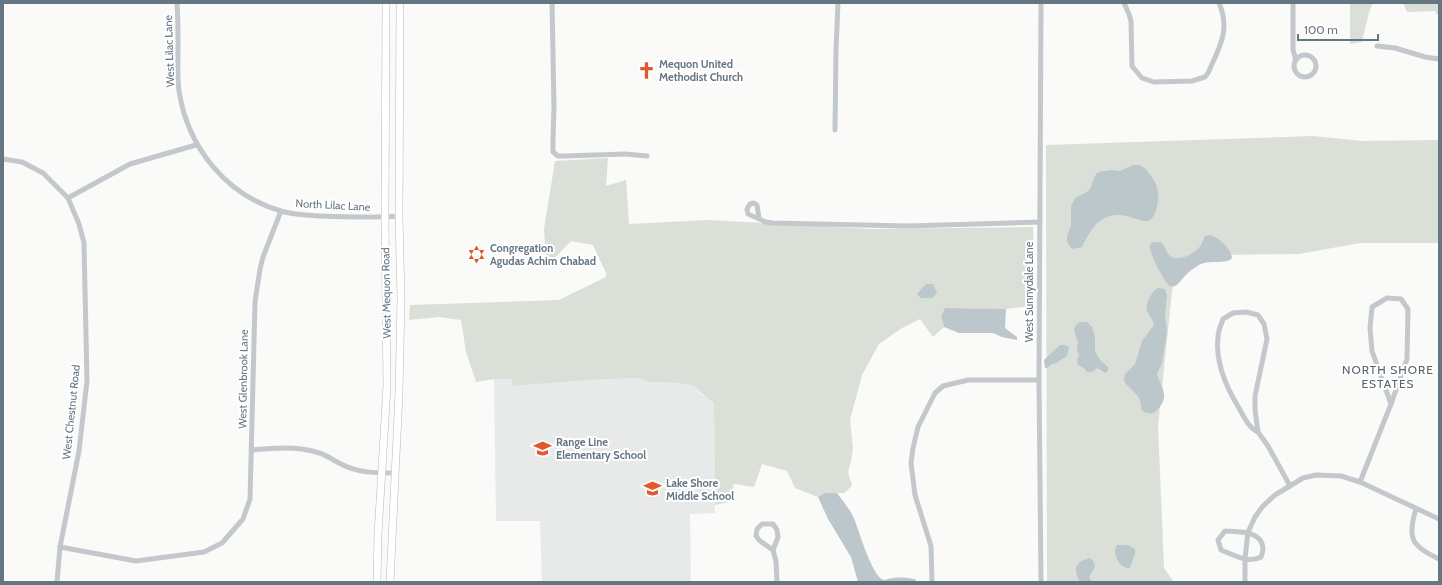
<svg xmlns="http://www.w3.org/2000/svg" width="1442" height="585" font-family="Cabin,sans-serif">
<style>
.built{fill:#e8e9e9}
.green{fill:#dadfd7}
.water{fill:#bbc7cb}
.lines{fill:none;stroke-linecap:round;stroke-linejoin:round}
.major-casing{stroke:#b5babe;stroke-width:8}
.minor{stroke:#c3c8cc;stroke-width:5}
.major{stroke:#fff;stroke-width:7}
.labels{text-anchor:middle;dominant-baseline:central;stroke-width:4;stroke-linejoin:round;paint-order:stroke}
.street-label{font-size:11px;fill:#657683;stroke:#fff}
.poi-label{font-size:11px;font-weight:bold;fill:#657683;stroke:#fff;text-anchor:start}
.neighbourhood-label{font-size:12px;letter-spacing:1px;fill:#57646e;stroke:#fff}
</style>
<rect width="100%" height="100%" fill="#fafaf8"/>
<polygon class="built" points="639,378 648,382 678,383 695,386 700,394 709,398 714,403 715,513 690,514 691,582 542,582 540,521 496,521 494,379 512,379 512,386 589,380"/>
<g class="green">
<polygon points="1350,3 1373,3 1369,12 1362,42 1350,44"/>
<polygon points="1403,3 1439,3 1439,17 1435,11 1407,12"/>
<polygon points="1313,136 1362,141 1439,140 1439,243 1360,243 1299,254 1210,255 1173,282 1158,426 1164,568 1174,582 1047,582 1046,145"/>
<path d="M608,158L606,186L626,180L629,224L708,220L870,229L1033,227L1034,252L1029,262L1025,290L1030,293L1031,306L1006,309L945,308L941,316L944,327L933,337L920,319L902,328L879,344L862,375L850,420L853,448L851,461L848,472L852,486L844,493H825L818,497L795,488L787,471L762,464L754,487L734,484L729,502L715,505L714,403C708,397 700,394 695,386L678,383L648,382L639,378L589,380L512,386V379H494L476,382L466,352L461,320L439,317L409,320L410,305L559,300L606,277V273L593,245L571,241L553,260H546L544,229L555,161Z"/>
</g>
<g class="water">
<path d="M1133,165C1143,164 1146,169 1152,177C1155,182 1158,188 1158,194C1159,201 1156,219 1148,221C1143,222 1135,218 1130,217C1103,209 1092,226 1082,247L1072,249L1067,242V237L1071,225V206L1075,198L1087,192L1090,189L1095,176L1098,172L1111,170L1120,171Z"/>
<path d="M1209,235C1218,236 1231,249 1232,258C1227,265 1209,259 1199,265C1194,268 1188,272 1184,277C1181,280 1179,284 1175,286C1172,287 1172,287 1169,286C1163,279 1148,252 1150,244L1154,242H1161C1165,246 1166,252 1170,256C1178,263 1196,253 1201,245C1203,242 1203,239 1205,236Z"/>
<polygon points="926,284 933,284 937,293 932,298 921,298 917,294"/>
<path d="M1158,288L1165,289L1167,296L1165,313L1167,333L1162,363L1157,374C1161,388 1171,396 1157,410C1153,415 1148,414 1142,411L1140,400L1137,395L1125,383L1124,379L1125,374L1135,364L1142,341L1154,325C1153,319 1148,315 1147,310C1145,303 1152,291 1158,288Z"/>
<polygon points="945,308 1006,309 1005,328 1017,337 1017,340 1002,337 993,333 959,333 944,327 941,316"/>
<polygon points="1080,322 1087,322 1092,327 1095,337 1095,351 1100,360 1108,367 1108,371 1105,373 1098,368 1091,372 1087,372 1084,368 1078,365 1077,361 1079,355 1077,349 1078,343 1074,330 1076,325"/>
<polygon points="1060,345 1065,345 1069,347 1067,356 1056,363 1052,364 1047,368 1045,368 1044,360"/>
<path d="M825,493H837C843,501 848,507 853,516C858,527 872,578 884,580C886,580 890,578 893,578C900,577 908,578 915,579L917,582H858L851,557L828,519L818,497Z"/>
<path d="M1117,545H1128L1135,549V554L1130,568C1120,569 1115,558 1115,549Z"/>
<path d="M1090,558L1094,562L1095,567L1089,577L1092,582H1080C1073,568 1075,562 1090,558Z"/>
</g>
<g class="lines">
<defs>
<g id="major">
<polyline points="377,582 378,534 387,386 385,217 386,3"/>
<polyline points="390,582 399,393 401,299 399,216 400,3"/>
</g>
</defs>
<use href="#major" class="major-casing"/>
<g class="minor">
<path d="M177,3C178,17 178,31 178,45C178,61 177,76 179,91C188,148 226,195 281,211C294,215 307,215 320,216C347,217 373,218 399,216"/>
<polyline points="552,3 554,107 553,138 553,152 558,156 565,156 625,154 647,156"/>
<polyline points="1041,3 1039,380 1041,582"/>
<path d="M1124,3L1129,14L1131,21L1132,66L1142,78L1154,82L1192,81L1205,77L1208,73C1219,48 1231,30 1219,3"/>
<polyline points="1293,3 1293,50 1296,60"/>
<polyline points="1377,46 1395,48 1425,57 1439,59"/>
<circle cx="1305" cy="66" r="11"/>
<polyline points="835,130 836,50 838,3"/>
<polyline points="3,159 22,162 43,173 68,198 79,224 84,243 87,381 79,451 60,547 57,582"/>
<polyline points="68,198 130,164 196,145"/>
<polyline points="759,218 757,205 754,203 750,204 747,209 748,214 766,222 772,223 908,226 1040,222"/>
<polygon points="1387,298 1401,299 1408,309 1407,359 1391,404 1372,351 1370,328 1372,307"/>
<path d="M1246,312L1258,315L1264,324L1267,339L1255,396V410L1258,432C1249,428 1244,417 1239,408C1226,387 1215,363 1218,337C1218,331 1221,325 1223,319L1233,313Z"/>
<polyline points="1258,432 1268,446 1290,486"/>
<path d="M252,450C273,448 296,446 316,452C325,454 333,460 341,464C358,473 376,473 395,473"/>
<polyline points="1360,482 1391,404"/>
<path d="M1416,509C1407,538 1411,546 1439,559"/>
<path d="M1225,531C1237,532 1262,530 1263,548C1263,550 1262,554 1261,557C1248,564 1234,555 1221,550L1218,540Z"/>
<polyline points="60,547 136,561 204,552 222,543 243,519 250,499 255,302 260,269 263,257 281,211"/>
<polyline points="773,550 760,541 756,536 757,529 762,524 773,524 777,530 778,537 773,550 776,561 777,582"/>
<polyline points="932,582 931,546 915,495 911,463 913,448 918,427 935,393 943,386 968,380 1039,380"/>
<polyline points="1245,582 1245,559 1248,532 1255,517 1263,506 1275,495 1303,478 1316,475 1341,476 1360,482 1439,519"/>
</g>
<use href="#major" class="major"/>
</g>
<defs>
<symbol id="church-bare" viewBox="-9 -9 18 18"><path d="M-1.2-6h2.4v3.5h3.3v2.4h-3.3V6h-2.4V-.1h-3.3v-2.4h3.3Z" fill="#e4572e" stroke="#fff" stroke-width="2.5" paint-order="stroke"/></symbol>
<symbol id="synagogue-bare" viewBox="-9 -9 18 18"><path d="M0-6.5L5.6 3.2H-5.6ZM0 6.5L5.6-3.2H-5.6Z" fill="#e4572e" stroke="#fff" stroke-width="2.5" paint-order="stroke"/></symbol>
<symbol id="school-bare" viewBox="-9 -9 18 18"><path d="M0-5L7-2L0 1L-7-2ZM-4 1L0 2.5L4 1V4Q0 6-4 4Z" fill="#e4572e" stroke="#fff" stroke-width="2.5" paint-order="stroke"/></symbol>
</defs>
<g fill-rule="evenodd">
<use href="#church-bare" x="634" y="58" width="25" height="25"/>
<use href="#synagogue-bare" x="464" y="242" width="25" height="25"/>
<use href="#school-bare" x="530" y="436" width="25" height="25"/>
<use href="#school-bare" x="640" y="476" width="25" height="25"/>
</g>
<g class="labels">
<g class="street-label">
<text transform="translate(169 51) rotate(-92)">West Lilac Lane</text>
<text transform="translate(333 205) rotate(3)">North Lilac Lane</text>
<text transform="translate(1029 292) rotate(-90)">West Sunnydale Lane</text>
<text transform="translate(386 293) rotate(-91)">West Mequon Road</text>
<text transform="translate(243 379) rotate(-89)">West Glenbrook Lane</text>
<text transform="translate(71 412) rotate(-84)">West Chestnut Road</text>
</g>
<g class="poi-label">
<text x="659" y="64">Mequon United<tspan x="659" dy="13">Methodist Church</tspan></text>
<text x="490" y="248">Congregation<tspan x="490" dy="13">Agudas Achim Chabad</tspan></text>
<text x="556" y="442">Range Line<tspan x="556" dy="13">Elementary School</tspan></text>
<text x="666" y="483">Lake Shore<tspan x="666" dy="13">Middle School</tspan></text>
</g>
<g class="neighbourhood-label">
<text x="1388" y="369">NORTH SHORE<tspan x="1388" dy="14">ESTATES</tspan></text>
</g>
</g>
<rect width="1442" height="585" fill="none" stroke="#657683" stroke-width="8"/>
<path d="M1298 34v6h80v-6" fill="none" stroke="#657683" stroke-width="2"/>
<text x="1304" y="34" font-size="12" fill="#657683" stroke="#ffffff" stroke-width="3" paint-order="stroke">100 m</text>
</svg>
